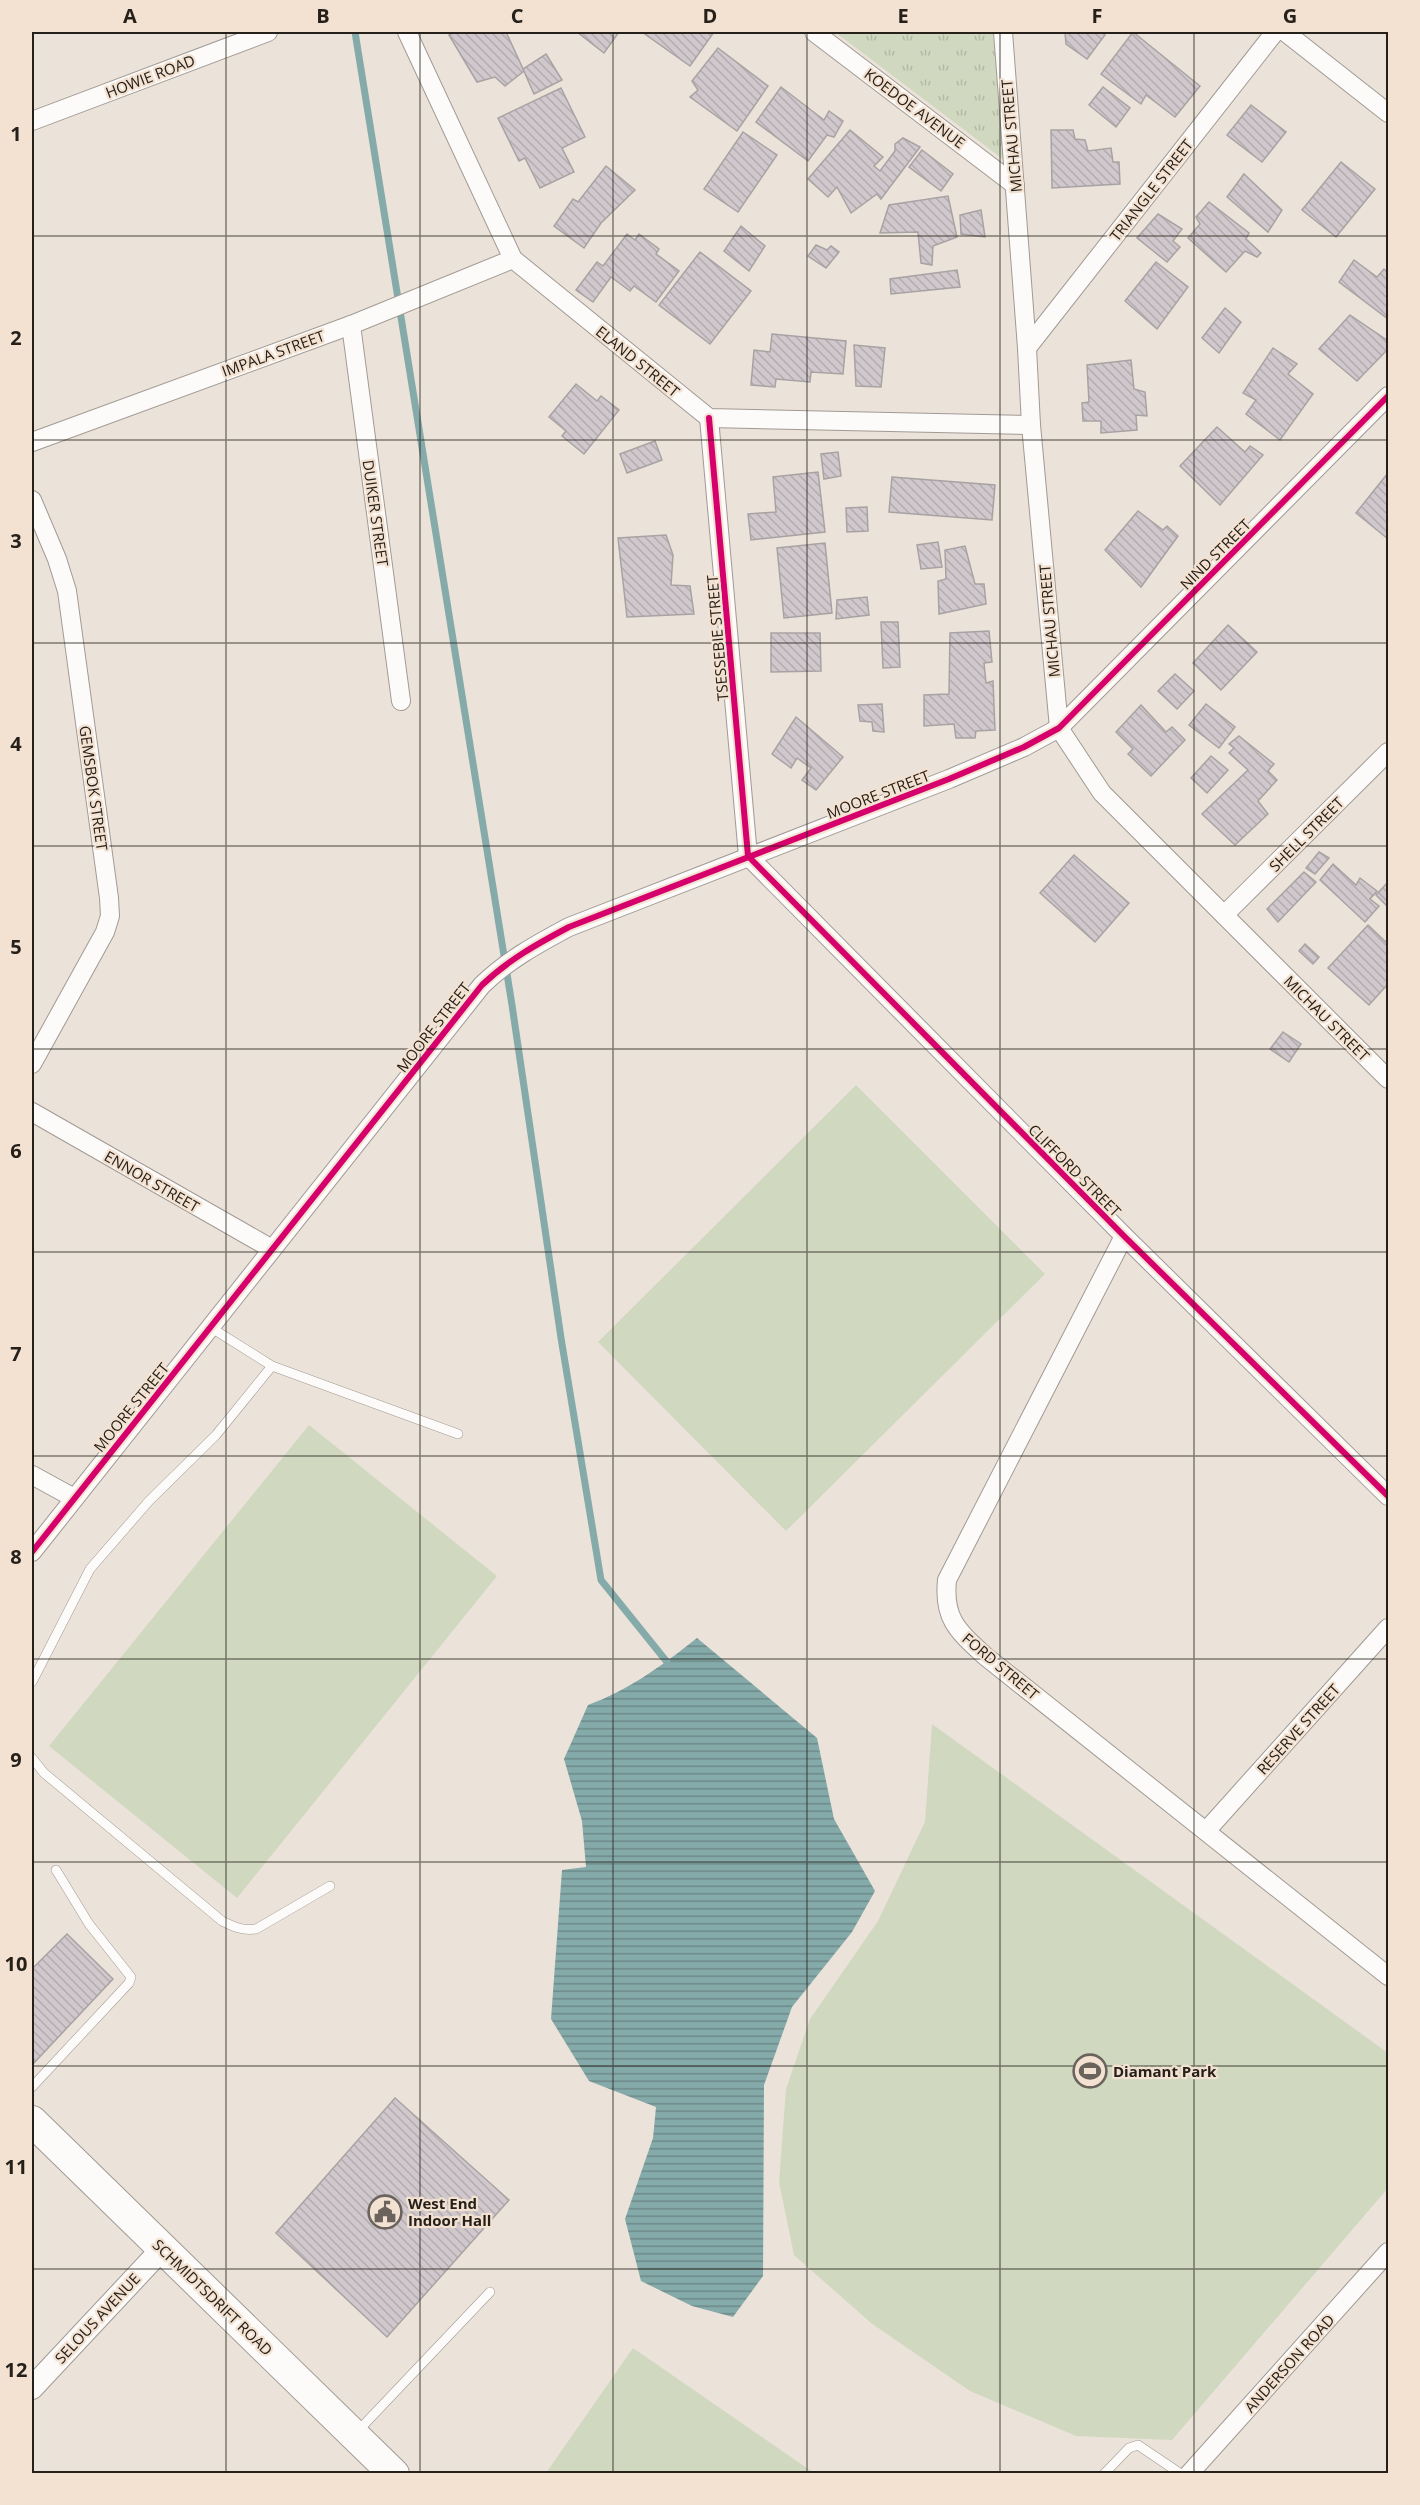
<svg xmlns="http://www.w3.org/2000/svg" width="1420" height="2505" font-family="'Open Sans',sans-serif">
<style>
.grass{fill:url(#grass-tufts)}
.pitch{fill:#d0d9c0}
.water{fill:url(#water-rules)}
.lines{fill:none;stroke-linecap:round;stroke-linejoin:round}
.stream{stroke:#85aaaa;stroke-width:7}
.building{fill:url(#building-back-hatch);stroke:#a8a3a3;stroke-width:1.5}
.service-casing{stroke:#a19a94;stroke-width:10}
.minor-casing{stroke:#a19a94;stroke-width:20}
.tertiary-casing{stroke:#a19a94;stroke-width:24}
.trunk-casing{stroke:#a19a94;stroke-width:32}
.service{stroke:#fcfbf9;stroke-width:9}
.minor{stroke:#fcfbf9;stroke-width:18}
.tertiary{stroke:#fcfbf9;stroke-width:22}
.trunk{stroke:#fcfbf9;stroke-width:30}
.cycleway-casing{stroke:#f3e2d1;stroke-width:10}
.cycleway{stroke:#d6006c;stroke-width:6}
.grid{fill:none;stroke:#26201a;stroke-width:1.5;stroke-opacity:0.55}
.labels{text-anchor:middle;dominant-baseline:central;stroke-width:4.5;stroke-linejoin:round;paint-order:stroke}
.street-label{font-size:15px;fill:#26201a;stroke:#f3e2d1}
.poi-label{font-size:15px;font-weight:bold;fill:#26201a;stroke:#f3e2d1;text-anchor:start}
.neatline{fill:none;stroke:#26201a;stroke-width:2}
.grid-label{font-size:20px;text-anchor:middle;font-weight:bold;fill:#26201a}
</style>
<defs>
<pattern id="grass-tufts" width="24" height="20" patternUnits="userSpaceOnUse" patternTransform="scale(1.5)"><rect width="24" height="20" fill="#d0d9c0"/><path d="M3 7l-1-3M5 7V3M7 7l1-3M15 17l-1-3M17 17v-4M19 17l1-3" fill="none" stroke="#b2baa4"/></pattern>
<pattern id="water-rules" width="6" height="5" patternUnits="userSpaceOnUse" patternTransform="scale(1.5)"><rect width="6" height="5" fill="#85aaaa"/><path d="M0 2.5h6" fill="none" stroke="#6d8a8a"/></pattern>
<pattern id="building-back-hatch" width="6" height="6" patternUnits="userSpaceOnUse" patternTransform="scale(1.5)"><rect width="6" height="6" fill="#d0c8cc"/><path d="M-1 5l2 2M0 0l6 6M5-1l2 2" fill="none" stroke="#b2acaf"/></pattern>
</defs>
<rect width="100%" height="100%" fill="#ebe2d9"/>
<polygon class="grass" points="835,32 993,32 1004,160"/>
<g class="pitch">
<polygon points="856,1085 1045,1274 786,1531 598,1342"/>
<polygon points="309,1425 497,1576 237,1898 49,1746"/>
<polygon points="932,1724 1388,2053 1388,2188 1172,2440 1076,2436 970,2391 871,2323 794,2255 779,2182 786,2089 810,2019 878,1921 925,1822"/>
<polygon points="633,2348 814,2473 546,2473"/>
</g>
<path class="water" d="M697,1638L817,1738L834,1819L875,1891L852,1932L792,2007L764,2085L763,2276L733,2317L692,2306L641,2281L625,2219L653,2138L656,2107L589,2081L551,2019L562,1870L586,1867L582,1821L564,1759L588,1705C629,1690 663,1665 697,1638Z"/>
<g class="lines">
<polyline class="stream" points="355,32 512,1005 561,1338 601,1580 667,1662"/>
</g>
<g class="building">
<polygon points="455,32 506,32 524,71 505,86 495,77 477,82 449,35"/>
<polygon points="577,32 619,32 604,53"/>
<polygon points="642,32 714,32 690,66"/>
<polygon points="1065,32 1101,32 1105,35 1087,59 1066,44"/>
<polygon points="1133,32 1200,86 1175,117 1146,95 1141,104 1101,74"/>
<polygon points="718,48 768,86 737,131 690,97 698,90 692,81"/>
<polygon points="546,54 562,80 534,94 523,69"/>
<polygon points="781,87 824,120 829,111 843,121 834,137 827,135 808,161 756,122"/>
<polygon points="1103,87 1130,108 1116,127 1089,105"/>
<polygon points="561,88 585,137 562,148 574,172 540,188 525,158 519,161 498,118"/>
<polygon points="1251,105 1286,132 1262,162 1227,135"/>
<polygon points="850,130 883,157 874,166 880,171 895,151 895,144 903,138 920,147 881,199 877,194 851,213 837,187 828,197 808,179"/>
<polygon points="1051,130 1073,130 1075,139 1085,140 1088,151 1111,148 1113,162 1119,162 1120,184 1052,188"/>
<polygon points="743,132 777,155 738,212 704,189"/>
<polygon points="922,150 953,174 941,191 909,167"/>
<polygon points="1341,162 1375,189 1336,237 1302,210"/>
<polygon points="606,166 635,190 601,223 584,248 554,226 573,199 578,202"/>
<polygon points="1244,174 1282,210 1268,232 1227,197"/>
<polygon points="948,196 957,237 933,246 932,265 921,263 918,232 880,233 889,205"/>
<polygon points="1209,202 1249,233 1246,239 1261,253 1257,257 1245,251 1226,272 1188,238 1200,224 1196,217"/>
<polygon points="981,210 985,237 961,234 960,215"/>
<polygon points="1158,214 1182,229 1173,241 1180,247 1167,262 1137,238"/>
<polygon points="741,226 765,246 749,271 724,251"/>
<polygon points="627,234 635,240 639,234 659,249 656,254 679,271 656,302 634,286 630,291 611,277 593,302 576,290 597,262 603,266"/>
<polygon points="816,245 827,250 831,246 839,252 826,268 808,256"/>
<polygon points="700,252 751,291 710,344 659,305"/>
<polygon points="1354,260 1377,277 1384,269 1388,273 1388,319 1339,282"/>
<polygon points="1156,262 1188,287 1157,329 1125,301"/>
<polygon points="957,270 960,287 891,294 890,279"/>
<polygon points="1225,308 1241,322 1219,353 1202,338"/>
<polygon points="1350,315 1388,341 1388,349 1357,381 1319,349"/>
<polygon points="772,334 846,341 843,374 811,372 810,382 776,379 775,387 751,385 754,350 770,352"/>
<polygon points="854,345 885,348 881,387 856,386"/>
<polygon points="1273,348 1297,364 1288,374 1313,394 1280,440 1246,414 1256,400 1243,393"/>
<polygon points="1131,360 1134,389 1145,392 1147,416 1136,415 1137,430 1101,433 1101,421 1083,421 1082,403 1089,402 1087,365"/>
<polygon points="576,384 597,401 601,396 619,410 584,454 562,436 566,431 549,417"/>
<polygon points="1217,427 1245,452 1250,446 1263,455 1220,505 1180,466"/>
<polygon points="655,441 662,460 627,473 620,454"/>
<polygon points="838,452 841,476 824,479 821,454"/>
<polygon points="818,472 825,532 751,540 748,514 776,512 773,477"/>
<polygon points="1388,473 1388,539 1356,513"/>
<polygon points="892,477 995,485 992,520 889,512"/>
<polygon points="867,507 868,531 847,532 846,508"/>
<polygon points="1138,511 1163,530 1167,526 1178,536 1141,587 1105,550"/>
<polygon points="666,535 673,555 671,585 690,586 694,614 627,617 618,538"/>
<polygon points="938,542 942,567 921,569 917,545"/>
<polygon points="825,543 832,613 784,618 777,548"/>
<polygon points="965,546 975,584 984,584 986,604 939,614 938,581 946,579 945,550"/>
<polygon points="867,597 869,615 836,619 837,600"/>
<polygon points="881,622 898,622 900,667 883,668"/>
<polygon points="1228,625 1257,652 1221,690 1193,663"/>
<polygon points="989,631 992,662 984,663 986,683 993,681 995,730 976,731 975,738 956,738 954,724 924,726 924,695 949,694 950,633"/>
<polygon points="771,633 820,633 821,671 771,672"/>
<polygon points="1175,674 1194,691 1177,709 1158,691"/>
<polygon points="882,704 884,732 873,731 872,722 860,721 858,705"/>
<polygon points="1206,704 1235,727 1219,748 1189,725"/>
<polygon points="1141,705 1166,732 1172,727 1185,740 1151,776 1128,754 1133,749 1116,732"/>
<polygon points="796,717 843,757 816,790 802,780 811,768 797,758 791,768 772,754"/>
<polygon points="1239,736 1274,764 1268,771 1277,780 1258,801 1268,814 1235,845 1202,814 1248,770 1229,753 1234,748 1229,744"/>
<polygon points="1211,756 1228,770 1207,793 1191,778"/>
<polygon points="1319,852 1329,858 1315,874 1306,868"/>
<polygon points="1074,855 1129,903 1095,942 1040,893"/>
<polygon points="1333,864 1356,885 1360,878 1377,891 1370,899 1379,906 1365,922 1320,880"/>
<polygon points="1304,872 1316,882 1278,922 1267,909"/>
<polygon points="1388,882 1388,907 1376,895"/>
<polygon points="1368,925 1388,944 1388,984 1369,1005 1328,968"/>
<polygon points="1305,944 1319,957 1313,964 1299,951"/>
<polygon points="1283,1032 1301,1044 1289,1062 1270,1049"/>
<polygon points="67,1934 113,1979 32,2065 32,1969"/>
<polygon points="395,2098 509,2200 387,2337 276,2233"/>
</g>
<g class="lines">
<defs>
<g id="service">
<polyline points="210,1327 272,1366 458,1434"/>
<polyline points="32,1682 90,1569 149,1501 216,1435 272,1366"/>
<path d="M32,1758L44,1773L222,1921C234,1927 243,1931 256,1929L330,1886"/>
<polyline points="32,2087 129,1983 131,1977 89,1924 56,1870"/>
<polyline points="356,2433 490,2292"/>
<polyline points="1104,2474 1129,2448 1138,2445 1181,2474"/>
</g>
<g id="minor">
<polyline points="407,32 513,259 709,418 1031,425"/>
<polyline points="814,32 1015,185"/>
<polyline points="1003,32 1027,348 1031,425 1059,728 1102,793 1388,1079"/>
<polyline points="1285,32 1388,113"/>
<polyline points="32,121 268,32"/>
<polyline points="351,325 401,701"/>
<polyline points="1027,348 1275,32"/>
<polyline points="709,418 748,856 1124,1236 1388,1496"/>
<polyline points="32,442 351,325 513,259"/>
<polyline points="32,500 57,559 67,591 109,898 110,916 105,932 32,1064"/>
<polyline points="1224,915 1388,752"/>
<polyline points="32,1112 272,1249"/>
<path d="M1124,1236L947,1580C943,1619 958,1631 985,1656L1388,1976"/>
<polyline points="32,1475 74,1498"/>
<path d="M32,1552L482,985C508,960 537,944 569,927L949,779L1024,747L1059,728L1388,396"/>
<polyline points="1207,1830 1388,1628"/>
<polyline points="1189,2474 1388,2252"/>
</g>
<polyline id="tertiary" points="32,2388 163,2248"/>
<polyline id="trunk" points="32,2121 394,2474"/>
</defs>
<use href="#service" class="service-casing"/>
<use href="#minor" class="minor-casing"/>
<use href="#tertiary" class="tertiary-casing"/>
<use href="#trunk" class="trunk-casing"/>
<use href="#service" class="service"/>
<use href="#minor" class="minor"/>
<use href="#tertiary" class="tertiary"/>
<use href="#trunk" class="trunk"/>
<defs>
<g id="cycleway">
<polyline points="709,418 748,856 1124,1236 1388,1496"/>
<path d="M32,1552L482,985C508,960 537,944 569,927L949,779L1024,747L1059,728L1388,396"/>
</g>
</defs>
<use href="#cycleway" class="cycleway-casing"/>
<use href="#cycleway" class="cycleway"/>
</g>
<path class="grid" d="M226,32V2474M420,32V2474M613,32V2474M807,32V2474M1000,32V2474M1194,32V2474M32,236H1388M32,440H1388M32,643H1388M32,846H1388M32,1049H1388M32,1252H1388M32,1456H1388M32,1659H1388M32,1862H1388M32,2066H1388M32,2269H1388"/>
<defs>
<symbol id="stadium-ring" viewBox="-11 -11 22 22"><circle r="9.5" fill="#f3e2d1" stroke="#6b645d" stroke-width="1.5"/><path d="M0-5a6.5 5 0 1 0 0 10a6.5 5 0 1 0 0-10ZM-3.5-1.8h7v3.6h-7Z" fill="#6b645d"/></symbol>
<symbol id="civic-ring" viewBox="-11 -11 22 22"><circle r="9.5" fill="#f3e2d1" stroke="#6b645d" stroke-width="1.5"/><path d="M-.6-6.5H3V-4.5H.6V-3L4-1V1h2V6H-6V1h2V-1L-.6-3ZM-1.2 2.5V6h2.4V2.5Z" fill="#6b645d"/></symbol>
</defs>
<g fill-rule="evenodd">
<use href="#stadium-ring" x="1071" y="2052" width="38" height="38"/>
<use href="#civic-ring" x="366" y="2193" width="38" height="38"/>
</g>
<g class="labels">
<g class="street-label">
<text transform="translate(150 76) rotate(-21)">HOWIE ROAD</text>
<text transform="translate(915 108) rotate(37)">KOEDOE AVENUE</text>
<text transform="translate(1011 136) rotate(-95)">MICHAU STREET</text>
<text transform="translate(1151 190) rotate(-52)">TRIANGLE STREET</text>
<text transform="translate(273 353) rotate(-20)">IMPALA STREET</text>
<text transform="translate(638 361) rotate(39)">ELAND STREET</text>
<text transform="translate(376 513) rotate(82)">DUIKER STREET</text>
<text transform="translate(1215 554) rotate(-45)">NIND STREET</text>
<text transform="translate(1049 621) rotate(-95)">MICHAU STREET</text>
<text transform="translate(717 638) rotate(-95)">TSESSEBIE STREET</text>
<text transform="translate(94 788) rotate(82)">GEMSBOK STREET</text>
<text transform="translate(878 794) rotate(-21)">MOORE STREET</text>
<text transform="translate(1306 834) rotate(-45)">SHELL STREET</text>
<text transform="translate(1327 1018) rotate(45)">MICHAU STREET</text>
<text transform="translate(433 1027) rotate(-52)">MOORE STREET</text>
<text transform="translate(1075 1170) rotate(45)">CLIFFORD STREET</text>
<text transform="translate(152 1181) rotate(30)">ENNOR STREET</text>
<text transform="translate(131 1407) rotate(-51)">MOORE STREET</text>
<text transform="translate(1001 1666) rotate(40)">FORD STREET</text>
<text transform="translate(1298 1729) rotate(-48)">RESERVE STREET</text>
<text transform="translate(213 2297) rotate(44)">SCHMIDTSDRIFT ROAD</text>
<text transform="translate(97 2318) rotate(-47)">SELOUS AVENUE</text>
<text transform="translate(1289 2363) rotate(-48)">ANDERSON ROAD</text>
</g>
<g class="poi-label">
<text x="1113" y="2071">Diamant Park</text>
<text x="408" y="2203">West End<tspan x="408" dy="17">Indoor Hall</tspan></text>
</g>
</g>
<rect width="1420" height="2505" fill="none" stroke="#f3e2d1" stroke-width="66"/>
<rect x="33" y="33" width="1354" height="2439" class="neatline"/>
<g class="grid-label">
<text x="130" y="23">A</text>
<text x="323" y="23">B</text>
<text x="517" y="23">C</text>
<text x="710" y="23">D</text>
<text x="903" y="23">E</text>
<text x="1097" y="23">F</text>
<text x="1290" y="23">G</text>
<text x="16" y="141">1</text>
<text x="16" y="345">2</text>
<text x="16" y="548">3</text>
<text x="16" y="751">4</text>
<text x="16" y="954">5</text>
<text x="16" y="1158">6</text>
<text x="16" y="1361">7</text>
<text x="16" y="1564">8</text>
<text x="16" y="1767">9</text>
<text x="16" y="1971">10</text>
<text x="16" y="2174">11</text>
<text x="16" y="2377">12</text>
</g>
</svg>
